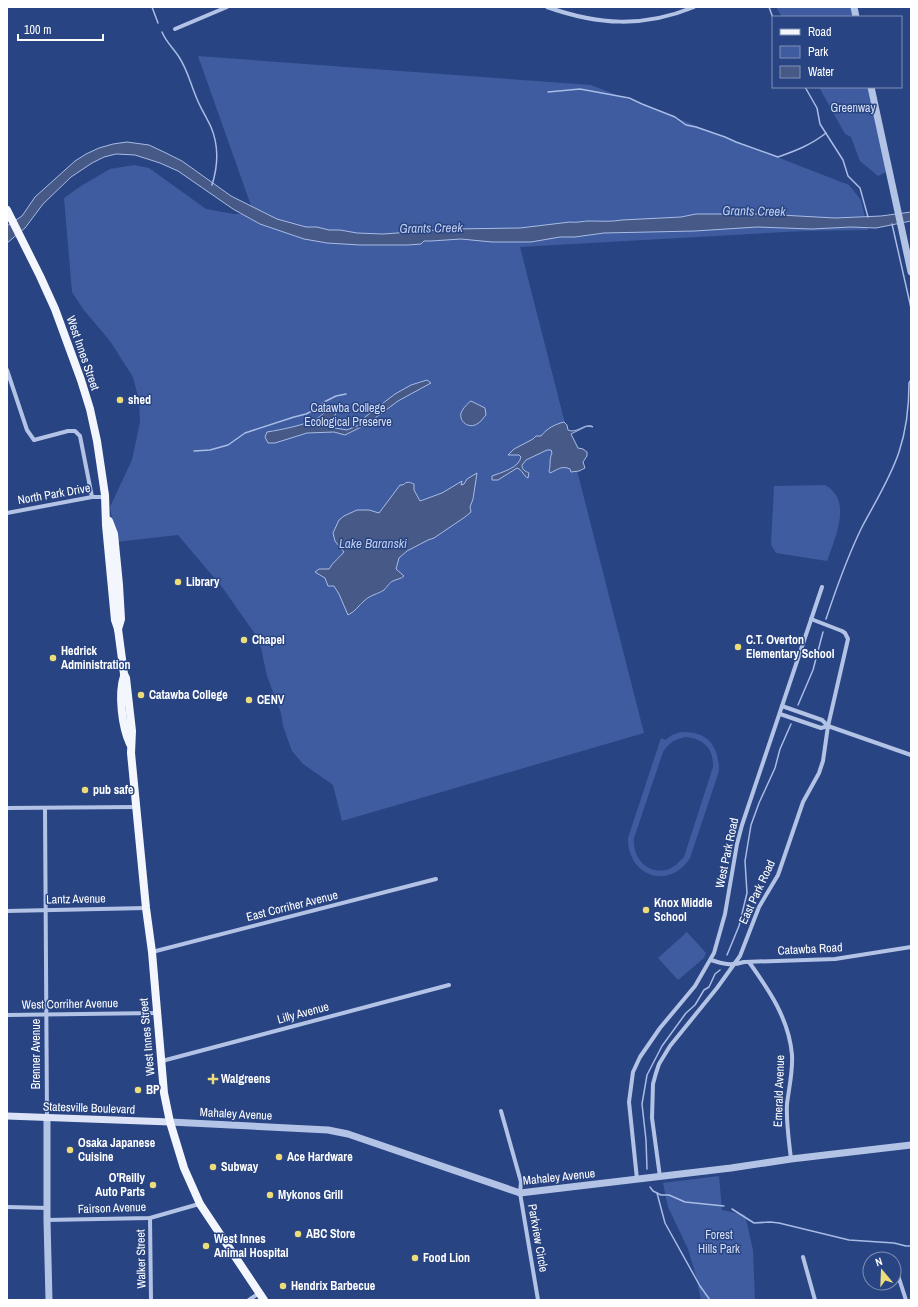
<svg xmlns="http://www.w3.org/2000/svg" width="918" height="1307" font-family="'Archivo Narrow',sans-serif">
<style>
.green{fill:#3e5c9f;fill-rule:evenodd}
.water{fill:#475a87;stroke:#a8bce6}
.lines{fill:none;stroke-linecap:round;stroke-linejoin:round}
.stream{stroke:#a8bce6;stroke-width:1.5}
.minor{stroke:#b3c3e6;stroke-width:4}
.tertiary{stroke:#b3c3e6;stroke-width:7}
.secondary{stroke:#dce3f6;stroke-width:7}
.primary{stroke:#f3f6fd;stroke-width:8}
.poi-dot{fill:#eddc7a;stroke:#294482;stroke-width:1.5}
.labels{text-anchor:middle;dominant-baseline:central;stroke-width:3;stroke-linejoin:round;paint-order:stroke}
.park-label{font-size:12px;fill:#d6dff5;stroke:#294482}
.street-label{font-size:12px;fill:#fff;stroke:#294482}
.poi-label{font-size:12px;font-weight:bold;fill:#fff;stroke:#294482;text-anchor:start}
.water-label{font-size:13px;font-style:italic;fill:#becdee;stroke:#294482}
</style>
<rect width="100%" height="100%" fill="#294482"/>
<g class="green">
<polygon points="776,7 852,7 855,17 782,17"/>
<polygon points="198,56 591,85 849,185 861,200 868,230 804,231 520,247 644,733 342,821 333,785 303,764 292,751 283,726 281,713 267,676 261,648 255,634 222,587 178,535 116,542 110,507 132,460 140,422 139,400 133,377 110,341 83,309 72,292 64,198 81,186 110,169 134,165 149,168 206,209 234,214 254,214"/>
<polygon points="819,87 869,87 886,172 878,176 860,161 851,137 845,134"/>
<path d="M825,485C853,500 835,538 827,561L776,553L771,545L774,486Z"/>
<path d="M681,732C707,731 719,745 719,771L690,858C669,891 627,876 628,838L661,738L665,740L672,735ZM686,737C704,739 714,749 713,767L684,857C679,862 674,868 666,870C646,874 632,856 634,838L663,752C669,742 676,739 686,737Z"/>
<polygon points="687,932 706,953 704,958 678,980 658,958"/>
<polygon points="719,1176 722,1210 745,1215 753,1250 755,1300 701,1300 696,1276 688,1249 668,1207 663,1183"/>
</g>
<g class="water">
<path d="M127,142L149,145L166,153L182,161L231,196L277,219L306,227H317L329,230H340L357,233L383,234L452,229L520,228L570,222C577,223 583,221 589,221C600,221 611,222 622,220L681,217L696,214H762L835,218L881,216L911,212V221L876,228L851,227L812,229L757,227L695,231L604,233L575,237H560L531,242H492L461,239L431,241H424L421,244L408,245H360L327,243L304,239L260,224L233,209L178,171L160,163L135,155L116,154L104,157L92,163L71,177L43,204L25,228L7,243V226L22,216L35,197L75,161L86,154L99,148L113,144Z"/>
<path d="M427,380L431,383L398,401L367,424L345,435L334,432L307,433L275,443H268L265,437L267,432C280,430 305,425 316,419C325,414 330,405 340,404L332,422L335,428L347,430L359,425L365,417L395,394L411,385Z"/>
<path d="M471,401L485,408L486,415C483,418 481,422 477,424C469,429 459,422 461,413C463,408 468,403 471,401Z"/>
<path d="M564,422L567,425L568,430C576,434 583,424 592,426L593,427L587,426L571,434L578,448L583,449L587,452V456L583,462L585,468L579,471L571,472L570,469C562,465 557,470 550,473L549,471C551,465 549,459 552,453L551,450H547L526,460L522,465C522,470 525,471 529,473L528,478C523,476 523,470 517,468L498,480H492V476C502,472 519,468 521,457L519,455H508L514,449L533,439L536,436H541C547,428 556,424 564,422Z"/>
<path d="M477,473L473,499L470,507L471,512L465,517L434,538L428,540L407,551L399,558L396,569L404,576C401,579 397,579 393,581C390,582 387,587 384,590C378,594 370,595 364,601C359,605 355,612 348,615L339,594L334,586H328L325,578L315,572L319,569H329C333,562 339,558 344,552L335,541L333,533L339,520L344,516L357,510H369L379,513L400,485H403C407,481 409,482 414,484V490L420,501L442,493L462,481L461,485L464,484L467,479Z"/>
</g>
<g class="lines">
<g class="stream">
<polyline points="152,7 158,23"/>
<polyline points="769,7 773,18"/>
<path d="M162,32C166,42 174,49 179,57C187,69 190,82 195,94C199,106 206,116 211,127C219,146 218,166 212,185"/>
<polyline points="805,87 817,108 820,124 843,160 848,176 860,188 868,217"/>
<path d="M548,92L580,89L629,98L642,104L675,117L686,125L696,127L725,137L736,142L778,157C795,151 811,145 826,133"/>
<polyline points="892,224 911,308"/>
<polyline points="194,451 210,450 228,445 245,433 294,417 306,414 316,409 324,402 336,396 346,394"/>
<path d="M826,619C836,589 847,558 861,529C874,504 890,479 899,452C906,431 909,406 909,383L911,380"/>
<polyline points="798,705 813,670 823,632"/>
<polyline points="727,955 739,926 747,893 745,861 751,825 759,803 775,768 780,749 791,724"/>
<polyline points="647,1169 646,1140 642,1104 647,1075 662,1046 686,1013 695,1005 704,990 709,987 715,974 720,970"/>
<polyline points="650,1187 653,1191 661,1195 669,1195 685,1202 724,1206"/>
<polyline points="657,1193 665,1223 700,1286 710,1300"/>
<polyline points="732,1209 754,1223 770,1222 779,1223 849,1240 894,1243 906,1246 911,1246"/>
</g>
<g class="minor">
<path d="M547,7C598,25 643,28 694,7"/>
<polyline points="175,29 227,7"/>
<polyline points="7,370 27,430 34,440 68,431 75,431 80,436 92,497"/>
<polyline points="7,513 92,497 105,497"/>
<polyline points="780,714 821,728 828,726 822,720 782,706"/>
<polyline points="828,726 911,755"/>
<polyline points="7,808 136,807"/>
<polyline points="45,808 47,1117"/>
<polyline points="7,911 146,908"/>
<polyline points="152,952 436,879"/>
<path d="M711,960C723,964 731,966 744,962L835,959L911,947"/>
<path d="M749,962C769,990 789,1019 792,1055C793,1072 789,1087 787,1104C786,1122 789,1141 791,1159"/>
<polyline points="7,1015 157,1013"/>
<polyline points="162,1061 449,985"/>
<polyline points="501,1111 521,1182 520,1193 538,1300"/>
<polyline points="660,1177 652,1118 653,1084 656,1073 659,1064 670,1046 717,988 740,956 759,907 778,875 803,802 819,773 823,761 828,726 848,639 845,633 842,631 811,619"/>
<polyline points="637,1179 629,1102 633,1072 640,1057 660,1028 695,986 714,953 725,914 737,844 742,825 822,587"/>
<polyline points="7,1207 47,1208"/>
<polyline points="150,1218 151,1300"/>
<polyline points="47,1220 150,1218 199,1204"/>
<polyline points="803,1257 815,1300"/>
<polyline points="894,1263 906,1300"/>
<polyline points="249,1300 259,1293"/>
</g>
<g class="tertiary">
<polyline points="854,7 856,17"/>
<polyline points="871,87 911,272"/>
<polyline points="47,1117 47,1220 49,1300"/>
<polyline points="170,1122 328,1130 348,1134 520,1193 731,1168 791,1159 911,1145"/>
</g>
<polyline class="secondary" points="7,1116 170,1122"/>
<g class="primary">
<polyline points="7,210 40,276 55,309 81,380 90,409 97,441 105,495 106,525 115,620 118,629 124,674 126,678 132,731 131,753 146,908 152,952 164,1093 170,1122 184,1168 200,1204 264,1300"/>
<polyline points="109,521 114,534 119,585 121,619 118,629"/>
<path d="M124,676C118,694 122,727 130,744"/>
</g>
</g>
<g class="poi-dot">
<circle cx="120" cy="400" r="4"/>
<circle cx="178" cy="582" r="4"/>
<circle cx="244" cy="640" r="4"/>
<circle cx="738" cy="647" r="4"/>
<circle cx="53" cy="658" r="4"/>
<circle cx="141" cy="695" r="4"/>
<circle cx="249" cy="700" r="4"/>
<circle cx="85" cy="790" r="4"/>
<circle cx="646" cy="910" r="4"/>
<path d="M211 1073h4v4h4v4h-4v4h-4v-4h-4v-4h4z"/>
<circle cx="138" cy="1090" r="4"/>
<circle cx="70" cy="1150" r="4"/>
<circle cx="279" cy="1157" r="4"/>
<circle cx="213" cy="1167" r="4"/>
<circle cx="153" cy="1185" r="4"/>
<circle cx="270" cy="1195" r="4"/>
<circle cx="298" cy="1234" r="4"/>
<circle cx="206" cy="1246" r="4"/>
<circle cx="415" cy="1258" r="4"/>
<circle cx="283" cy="1286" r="4"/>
</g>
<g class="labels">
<g class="park-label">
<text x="853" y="108">Greenway</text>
<text x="348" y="408">Catawba College<tspan x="348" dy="14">Ecological Preserve</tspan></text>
<text x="719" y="1235">Forest<tspan x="719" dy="14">Hills Park</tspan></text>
</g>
<g class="street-label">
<text transform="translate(83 353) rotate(71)">West Innes Street</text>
<text transform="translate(54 494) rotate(-10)">North Park Drive</text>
<text transform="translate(727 853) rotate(-78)">West Park Road</text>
<text transform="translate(757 892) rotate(-65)">East Park Road</text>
<text transform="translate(76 899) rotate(-1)">Lantz Avenue</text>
<text transform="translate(292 906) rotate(-14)">East Corriher Avenue</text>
<text transform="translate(810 949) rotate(-3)">Catawba Road</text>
<text transform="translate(70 1004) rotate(-1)">West Corriher Avenue</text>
<text transform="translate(303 1013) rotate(-15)">Lilly Avenue</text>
<text transform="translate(147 1037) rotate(-95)">West Innes Street</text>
<text transform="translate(36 1054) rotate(-90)">Brenner Avenue</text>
<text transform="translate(779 1091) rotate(-88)">Emerald Avenue</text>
<text transform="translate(89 1108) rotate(2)">Statesville Boulevard</text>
<text transform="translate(236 1114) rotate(3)">Mahaley Avenue</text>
<text transform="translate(559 1177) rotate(-6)">Mahaley Avenue</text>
<text transform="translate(112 1208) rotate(-2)">Fairson Avenue</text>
<text transform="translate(538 1238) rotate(80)">Parkview Circle</text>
<text transform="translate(141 1259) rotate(-91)">Walker Street</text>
</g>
<g class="poi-label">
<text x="128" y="400">shed</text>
<text x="186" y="582">Library</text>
<text x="252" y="640">Chapel</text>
<text x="746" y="640">C.T. Overton<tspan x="746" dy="14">Elementary School</tspan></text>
<text x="61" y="651">Hedrick<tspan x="61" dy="14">Administration</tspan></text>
<text x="149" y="695">Catawba College</text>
<text x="257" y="700">CENV</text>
<text x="93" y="790">pub safe</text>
<text x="654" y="903">Knox Middle<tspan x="654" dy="14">School</tspan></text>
<text x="221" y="1079">Walgreens</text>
<text x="146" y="1090">BP</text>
<text x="78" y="1143">Osaka Japanese<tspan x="78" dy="14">Cuisine</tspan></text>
<text x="287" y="1157">Ace Hardware</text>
<text x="221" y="1167">Subway</text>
<text x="145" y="1178" text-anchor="end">O'Reilly<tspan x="145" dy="14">Auto Parts</tspan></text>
<text x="278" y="1195">Mykonos Grill</text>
<text x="306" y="1234">ABC Store</text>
<text x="214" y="1239">West Innes<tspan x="214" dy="14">Animal Hospital</tspan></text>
<text x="423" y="1258">Food Lion</text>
<text x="291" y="1286">Hendrix Barbecue</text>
</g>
<g class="water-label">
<text transform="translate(754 211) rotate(1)">Grants Creek</text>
<text transform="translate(431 228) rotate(-1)">Grants Creek</text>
<text x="373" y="543">Lake Baranski</text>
</g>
</g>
<rect width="918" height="1307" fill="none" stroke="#ffffff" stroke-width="16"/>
<rect x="772" y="16" width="130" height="72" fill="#294482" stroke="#7f8fb4"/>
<rect x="780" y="29" width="20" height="6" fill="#f3f6fd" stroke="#7f8fb4"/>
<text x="808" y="36" font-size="12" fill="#ffffff">Road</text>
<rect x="780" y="46" width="20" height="12" fill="#3e5c9f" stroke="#7f8fb4"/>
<text x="808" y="56" font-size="12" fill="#ffffff">Park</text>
<rect x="780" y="66" width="20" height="12" fill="#475a87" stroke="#7f8fb4"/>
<text x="808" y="76" font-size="12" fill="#ffffff">Water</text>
<g transform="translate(882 1271) rotate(341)"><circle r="19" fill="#294482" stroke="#7f8fb4"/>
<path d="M0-3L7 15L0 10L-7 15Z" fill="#eddc7a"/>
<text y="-6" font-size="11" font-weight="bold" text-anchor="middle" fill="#ffffff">N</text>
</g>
<path d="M18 34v6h85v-6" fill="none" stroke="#ffffff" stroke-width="2"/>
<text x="24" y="34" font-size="12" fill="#ffffff" stroke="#294482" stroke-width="3" paint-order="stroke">100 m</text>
</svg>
